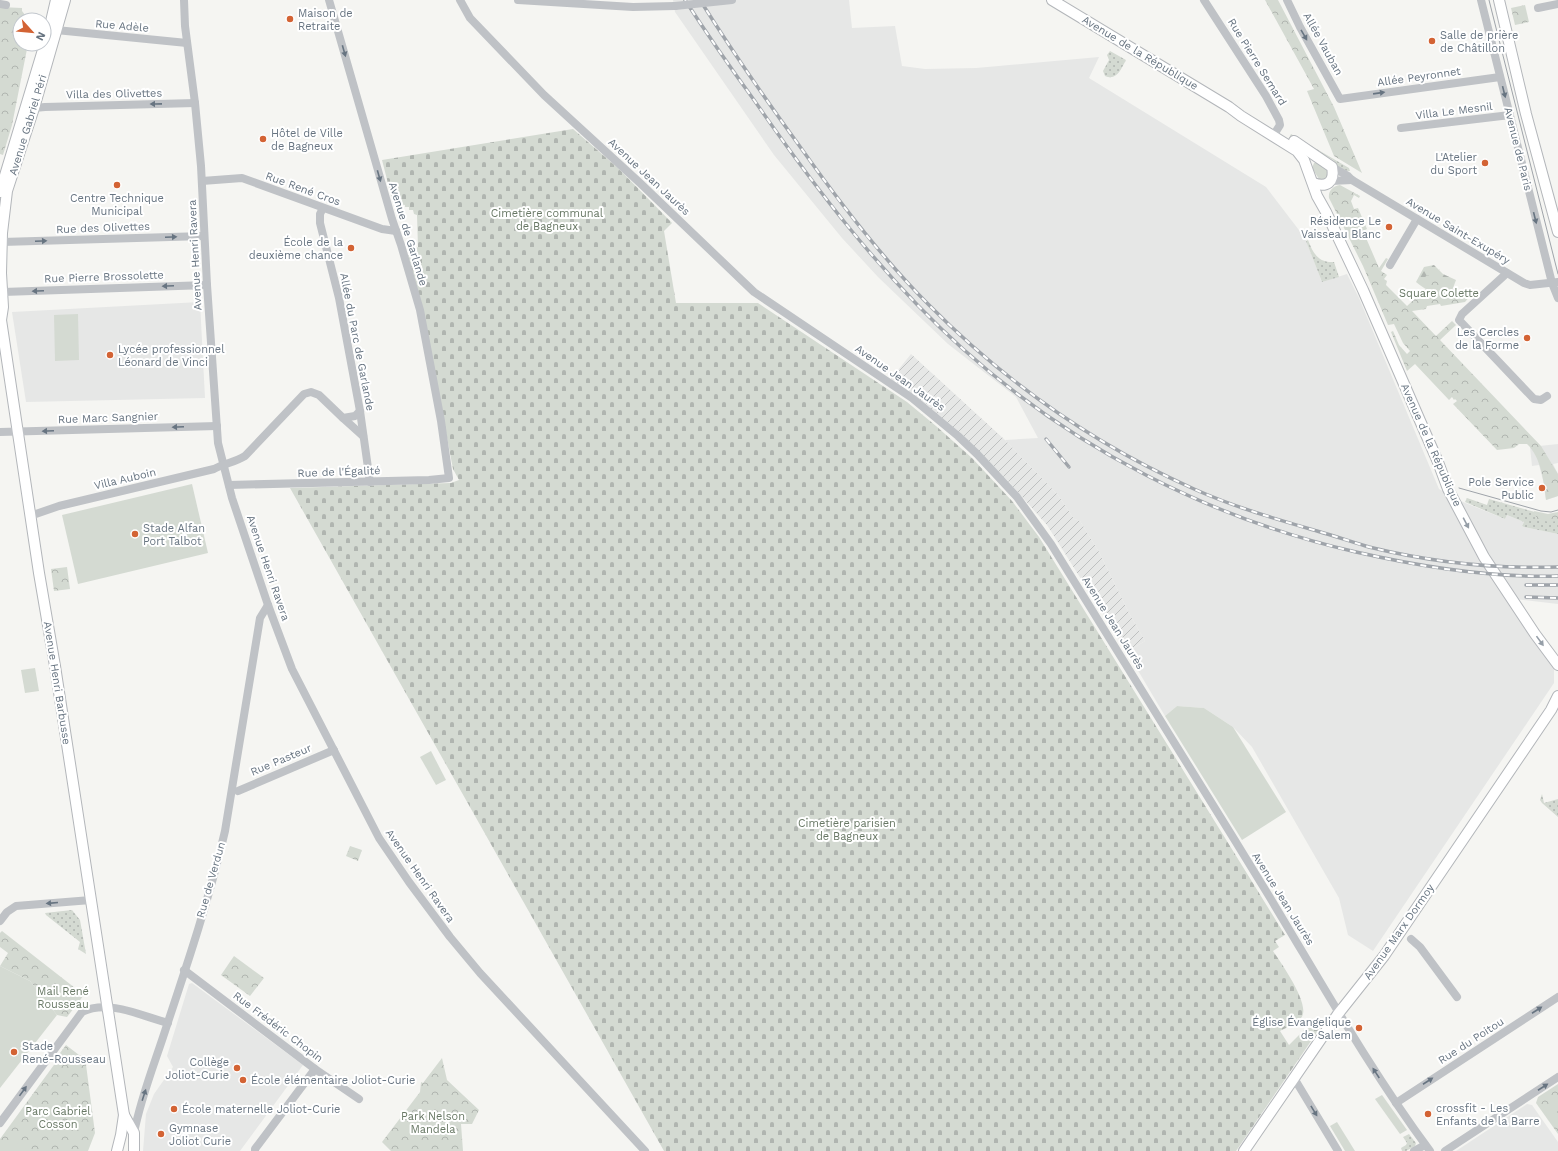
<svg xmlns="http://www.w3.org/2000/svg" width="1558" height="1151" font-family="'Work Sans',sans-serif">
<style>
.built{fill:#e6e7e6}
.industrial{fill:url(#industrial-furrows)}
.grass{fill:url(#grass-dots)}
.forest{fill:url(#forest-firs)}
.cemetery{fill:url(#cemetery-stones)}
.park{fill:url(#park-crowns)}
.garden{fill:#d4dad2}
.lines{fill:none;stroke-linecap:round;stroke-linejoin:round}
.major-casing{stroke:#b3b6ba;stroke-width:12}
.minor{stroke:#bfc2c6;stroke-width:8}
.major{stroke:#fff;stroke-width:10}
.tram{stroke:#9fa4aa;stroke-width:1}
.rail-casing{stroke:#9fa4aa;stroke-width:3.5}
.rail{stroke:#fff;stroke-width:2;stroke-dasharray:6;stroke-linecap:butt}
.minor-bridge{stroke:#bfc2c6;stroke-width:8}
.oneway{fill:#677481}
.oneway2{fill:#959ea7}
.poi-dot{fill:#d36334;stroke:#fff;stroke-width:1.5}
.labels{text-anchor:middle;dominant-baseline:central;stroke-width:4;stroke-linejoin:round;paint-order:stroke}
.poi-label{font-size:11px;fill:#677481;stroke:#fff;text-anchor:start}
.street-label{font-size:11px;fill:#677481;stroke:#fff}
.park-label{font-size:11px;fill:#687865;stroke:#fff}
</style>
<defs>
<pattern id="industrial-furrows" width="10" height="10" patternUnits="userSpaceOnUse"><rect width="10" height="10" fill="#e6e7e6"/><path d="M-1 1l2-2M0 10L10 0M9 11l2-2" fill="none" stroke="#bec0c0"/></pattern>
<pattern id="grass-dots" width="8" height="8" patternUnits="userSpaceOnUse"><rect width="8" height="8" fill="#d4dad2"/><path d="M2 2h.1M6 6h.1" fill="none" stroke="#b0b5b0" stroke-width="1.8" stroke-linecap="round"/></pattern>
<pattern id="forest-firs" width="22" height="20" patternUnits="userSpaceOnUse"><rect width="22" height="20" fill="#d4dad2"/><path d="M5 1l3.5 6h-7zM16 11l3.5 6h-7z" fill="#b0b5b0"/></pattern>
<pattern id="cemetery-stones" width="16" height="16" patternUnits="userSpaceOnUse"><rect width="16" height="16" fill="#d4dad2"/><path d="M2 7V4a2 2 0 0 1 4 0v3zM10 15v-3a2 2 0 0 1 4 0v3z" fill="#b0b5b0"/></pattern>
<pattern id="park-crowns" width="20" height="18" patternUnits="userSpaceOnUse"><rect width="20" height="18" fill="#d4dad2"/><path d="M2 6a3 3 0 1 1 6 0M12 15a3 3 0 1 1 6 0" fill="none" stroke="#b0b5b0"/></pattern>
</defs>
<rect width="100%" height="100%" fill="#f5f5f2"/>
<g class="built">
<polygon points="673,0 849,0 852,28 895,26 902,66 925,69 976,68 1099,57 1089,78 1266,187 1305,238 1322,282 1347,274 1359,298 1439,489 1463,502 1505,519 1507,515 1524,522 1522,526 1524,527 1558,534 1558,604 1506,598 1554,667 1554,683 1373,951 1348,935 1339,898 1252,747 1233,727 1204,708 1177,706 1165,716 1127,652 1145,641 1129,613 1099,552 1080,521 1074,519 1058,495 1005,440 1038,438 1016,397 948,344 878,277 842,238 774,155 675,12"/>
<polygon points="200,302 205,398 26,402 12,312"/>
<polygon points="1558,444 1558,463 1553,464 1558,474 1558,496 1546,500 1544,484 1539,465 1532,466 1530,447"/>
<polygon points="192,983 303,1065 240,1151 143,1151 146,1114 154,1094 173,1067 167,1056 189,984"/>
<polygon points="1527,1104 1532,1105 1558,1142 1558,1151 1456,1151"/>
</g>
<polygon class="industrial" points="911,354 1005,440 1058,495 1074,519 1080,521 1099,552 1129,613 1145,641 1127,652 1047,525 1009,482 951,427 890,380"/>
<g class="grass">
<path d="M1110,51L1126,60C1121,69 1117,81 1105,76L1103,71L1109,60L1107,55Z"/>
<polygon points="1291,134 1349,168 1350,171 1347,171 1338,167 1333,160 1290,136"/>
<path d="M1308,240C1313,253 1318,263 1334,262L1339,277L1322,282L1306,241Z"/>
<polygon points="1467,498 1487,505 1489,499 1535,512 1537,519 1558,521 1558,534 1524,527 1522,526 1524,522 1507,515 1505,519 1465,502"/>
<polygon points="1542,794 1544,803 1558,799 1558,817 1542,803 1540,800"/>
<polygon points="72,910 80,920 86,954 78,949 80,942 46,915 45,913"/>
<polygon points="1409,1134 1416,1143 1415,1146 1406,1151 1402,1151 1401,1148 1406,1145 1407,1143 1403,1137"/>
</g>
<path class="forest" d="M1434,265L1443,274L1456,280L1453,288C1435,294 1431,294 1416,282L1424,267Z"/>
<path class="cemetery" d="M573,129L619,169L672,223L664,231L676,303H758L907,402L936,426L972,458L1012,501L1039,537L1285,935L1275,941L1279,947L1273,951C1281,963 1312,1006 1301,1018C1296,1024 1287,1027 1280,1031L1289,1045L1304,1030L1324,1022L1236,1151H664L290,488L451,483L459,480L453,469L422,306L408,255H411L410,252H414L415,249L418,247L417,215L414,214L413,210H409V207H405V205L395,203L392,199L382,160Z"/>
<g class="park">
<polygon points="1265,0 1278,0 1334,107 1362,173 1334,156 1307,91 1314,89"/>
<polygon points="1525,5 1529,22 1515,25 1511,8"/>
<polygon points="0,7 22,8 22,11 29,20 20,20 20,44 28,44 12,125 3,155 0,154"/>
<path d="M1340,185L1360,196L1359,198L1354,195L1351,201L1354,209L1358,208L1367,229L1363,231L1379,268L1386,258L1388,259L1381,271L1387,275L1384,279L1387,281L1386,285L1407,306L1431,284L1424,279L1426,276L1435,273L1440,269L1437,274L1461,296L1471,295L1465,302L1441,306L1440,304L1427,306L1426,309L1412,311L1436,336L1452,321L1456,325L1440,340L1541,446L1558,474V496L1546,500C1544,482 1541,457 1527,444H1519L1514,448L1497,450L1453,404L1457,401L1455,399L1454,400L1452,397L1449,400L1415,364L1407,371L1391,332L1393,331L1399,345L1407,354L1410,351L1403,343L1394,324L1388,325L1363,266L1329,198C1328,191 1333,186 1340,185Z"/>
<polygon points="1534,511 1548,514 1558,512 1558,521 1549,522 1537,519"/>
<polygon points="67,567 70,589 54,591 51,569"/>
<polygon points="350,846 362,850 358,861 346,856"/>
<polygon points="2,931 84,995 67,1017 57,1015 30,981 0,966 8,953 0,947 0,933"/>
<polygon points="234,956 264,978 250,996 221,975"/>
<polygon points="66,1045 79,1055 85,1057 95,1133 88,1151 0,1151 0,1139 59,1058 60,1053"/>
<polygon points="442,1058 447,1080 479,1110 472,1124 461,1124 463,1151 391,1151 382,1142 420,1092 421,1082 423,1083"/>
<polygon points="1558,1084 1558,1134 1536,1103 1538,1097"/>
</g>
<g class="garden">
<path d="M1314,163C1319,162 1325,167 1328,170L1327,177L1325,179H1319L1312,168Z"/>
<polygon points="78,314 79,360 55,361 54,315"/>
<polygon points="192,484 208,553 78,584 62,515"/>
<polygon points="35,668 39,691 25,693 21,670"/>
<polygon points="1177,706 1204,708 1233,727 1286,812 1242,840 1165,716"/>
<polygon points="431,751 446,780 436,785 420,757"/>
<polygon points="0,966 30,981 57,1015 0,1088"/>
<polygon points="1382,1095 1407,1130 1400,1134 1375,1099"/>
<path d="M1558,1098V1111C1553,1115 1550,1114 1547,1110V1105Z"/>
<polygon points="1337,1122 1355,1151 1345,1151 1330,1126"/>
<polygon points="15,1141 28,1151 0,1151 6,1143"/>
</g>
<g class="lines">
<defs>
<g id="major">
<polyline points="65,0 34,108 7,191 2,233 1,273 3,307 1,320 39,573 55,666 124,1115 121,1135 117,1151"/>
<polyline points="1052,0 1229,107 1241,116 1297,151 1304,160 1317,196 1326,212 1363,290 1438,462 1448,489 1484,557 1535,634 1558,665"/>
<polyline points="1499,0 1526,114 1558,232"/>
<path d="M1294,141L1332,167C1335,182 1327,188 1313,183"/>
<polyline points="0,192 49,30 56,0"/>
<polyline points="124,1115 134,1133 134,1151"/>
<polyline points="1244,1151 1338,1014 1384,956 1551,710 1558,696"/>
</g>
</defs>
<use href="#major" class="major-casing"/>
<g class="minor">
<polyline points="184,0 185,26 195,103 201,166 207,285 218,443 232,498 268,605 292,669 379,838 409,882 450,937 480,973 645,1151"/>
<path d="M460,0L470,18L544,95L640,183L754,292L912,398L958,436L977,454L1017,497L1051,544C1123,661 1197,778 1269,896C1321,982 1370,1070 1430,1151"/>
<polyline points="518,0 633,7 675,6"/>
<polyline points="1204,0 1266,96 1279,120 1280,125 1273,136"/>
<polyline points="1287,0 1300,27 1340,99 1500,77"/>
<polyline points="1481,0 1552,283 1558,298"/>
<polyline points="0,4 6,5"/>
<polyline points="1538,8 1558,4"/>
<polyline points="56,30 187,43"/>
<polyline points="34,108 45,107 195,103"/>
<polyline points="1401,128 1510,115"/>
<polyline points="1332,167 1348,176 1352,180 1524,283 1530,285 1558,282"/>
<polyline points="202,181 242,178 382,229 396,231"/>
<polyline points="1331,181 1352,180"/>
<polyline points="323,208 320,214 320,223 339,298 360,411 370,482"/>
<polyline points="2,242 204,236"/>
<polyline points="1390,265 1417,219"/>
<polyline points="1507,273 1462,314 1459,320 1534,399 1541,400 1547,396"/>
<polyline points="3,292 207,285"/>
<polyline points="343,418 363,436"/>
<polyline points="0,432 217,426"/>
<polyline points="229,485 429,480 449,478 441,421 420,310 401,245 392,219 329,0"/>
<path d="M30,516L59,506L214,469C224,464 235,462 245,456L304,394L311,392L319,395L343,418L355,416L360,411"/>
<polyline points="238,791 334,750"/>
<polyline points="0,921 7,912 16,906 91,900"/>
<polyline points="1411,939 1420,947 1457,997"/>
<polyline points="184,970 315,1069 359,1099"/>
<polyline points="1294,1078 1338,1151"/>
<polyline points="1396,1103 1558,997"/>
<path d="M0,1123L82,1012C108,999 142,1016 168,1023"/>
<path d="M134,1133C141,1096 156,1060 167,1025C188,962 210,896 225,831L260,618L268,605"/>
<polyline points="255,1151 255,1149 315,1069"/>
<polyline points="1414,1151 1425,1145"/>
<polyline points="1445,1151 1558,1077"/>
</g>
<use href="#major" class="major"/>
<g class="tram">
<polyline points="1489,0 1558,274"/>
<polyline points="1459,488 1541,511 1551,512 1558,510"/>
</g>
<defs>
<g id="rail">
<path d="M685,0C707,34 730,67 754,100C816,189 882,276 963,349C1073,448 1211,519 1356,552C1422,567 1490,578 1558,576"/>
<path d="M700,0C732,51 766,100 801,148C840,203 881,257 928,304C1004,381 1095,445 1194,489C1234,507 1276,519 1317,531C1335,536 1352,542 1369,547C1430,562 1495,569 1558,567"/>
<polyline points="1046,439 1069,467"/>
<polyline points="1526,585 1558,585"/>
<polyline points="1526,597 1558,598"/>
</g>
</defs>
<use href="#rail" class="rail-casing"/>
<use href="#rail" class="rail"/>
<polyline class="minor-bridge" points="675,6 732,0"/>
</g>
<defs><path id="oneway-solid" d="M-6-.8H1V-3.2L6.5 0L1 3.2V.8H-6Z"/></defs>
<g class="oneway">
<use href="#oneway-solid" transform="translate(1304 35) rotate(60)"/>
<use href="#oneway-solid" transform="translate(344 51) rotate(74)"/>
<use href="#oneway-solid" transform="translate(1504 92) rotate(76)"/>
<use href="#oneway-solid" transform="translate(1379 93) rotate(-8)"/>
<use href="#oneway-solid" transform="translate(156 104) rotate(179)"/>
<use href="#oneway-solid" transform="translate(379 176) rotate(74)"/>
<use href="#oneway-solid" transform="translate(1535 218) rotate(76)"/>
<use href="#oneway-solid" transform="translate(171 237) rotate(-2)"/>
<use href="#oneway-solid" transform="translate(41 241) rotate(-2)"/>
<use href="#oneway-solid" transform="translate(168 286) rotate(178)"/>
<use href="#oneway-solid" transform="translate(38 291) rotate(178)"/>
<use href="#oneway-solid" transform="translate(178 427) rotate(178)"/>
<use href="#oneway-solid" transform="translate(48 431) rotate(178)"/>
<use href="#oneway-solid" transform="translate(52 903) rotate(175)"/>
<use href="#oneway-solid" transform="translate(1537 1010) rotate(-33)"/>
<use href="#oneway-solid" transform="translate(1376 1073) rotate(-123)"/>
<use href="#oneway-solid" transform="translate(1428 1081) rotate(-33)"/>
<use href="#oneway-solid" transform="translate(1543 1087) rotate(-33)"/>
<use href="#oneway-solid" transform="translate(23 1091) rotate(-54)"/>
<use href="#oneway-solid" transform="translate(144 1095) rotate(-72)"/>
<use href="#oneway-solid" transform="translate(1314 1111) rotate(59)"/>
</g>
<g class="oneway2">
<use href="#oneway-solid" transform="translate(1466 523) rotate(62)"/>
<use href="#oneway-solid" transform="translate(1540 641) rotate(54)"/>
</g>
<g class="poi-dot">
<circle cx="290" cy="19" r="4"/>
<circle cx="1432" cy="41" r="4"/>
<circle cx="263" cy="139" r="4"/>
<circle cx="1485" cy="163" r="4"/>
<circle cx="117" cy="185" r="4"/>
<circle cx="1389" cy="227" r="4"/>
<circle cx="351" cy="248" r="4"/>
<circle cx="1527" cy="338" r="4"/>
<circle cx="110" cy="355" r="4"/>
<circle cx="1542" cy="488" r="4"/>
<circle cx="135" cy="534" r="4"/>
<circle cx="1359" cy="1028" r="4"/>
<circle cx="14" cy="1052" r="4"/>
<circle cx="237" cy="1068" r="4"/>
<circle cx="243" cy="1080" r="4"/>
<circle cx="174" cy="1109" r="4"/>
<circle cx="1428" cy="1114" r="4"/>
<circle cx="161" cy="1134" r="4"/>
</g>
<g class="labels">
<g class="poi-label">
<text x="298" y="13">Maison de<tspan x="298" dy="13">Retraite</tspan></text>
<text x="1440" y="35">Salle de prière<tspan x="1440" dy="13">de Châtillon</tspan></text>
<text x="271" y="133">Hôtel de Ville<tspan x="271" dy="13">de Bagneux</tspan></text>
<text x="1477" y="157" text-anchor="end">L'Atelier<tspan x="1477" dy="13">du Sport</tspan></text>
<text x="117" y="198" text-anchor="middle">Centre Technique<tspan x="117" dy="13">Municipal</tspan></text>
<text x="1381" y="221" text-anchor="end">Résidence Le<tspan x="1381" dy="13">Vaisseau Blanc</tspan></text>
<text x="343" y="242" text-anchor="end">École de la<tspan x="343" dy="13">deuxième chance</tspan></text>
<text x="1519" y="332" text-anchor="end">Les Cercles<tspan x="1519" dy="13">de la Forme</tspan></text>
<text x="118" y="349">Lycée professionnel<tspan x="118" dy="13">Léonard de Vinci</tspan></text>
<text x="1534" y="482" text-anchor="end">Pole Service<tspan x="1534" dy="13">Public</tspan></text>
<text x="143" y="528">Stade Alfan<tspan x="143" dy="13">Port Talbot</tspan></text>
<text x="1351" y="1022" text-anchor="end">Église Évangelique<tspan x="1351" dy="13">de Salem</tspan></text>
<text x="22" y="1046">Stade<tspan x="22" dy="13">René-Rousseau</tspan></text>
<text x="229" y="1062" text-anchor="end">Collège<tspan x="229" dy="13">Joliot-Curie</tspan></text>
<text x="251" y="1080">École élémentaire Joliot-Curie</text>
<text x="1436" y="1108">crossfit - Les<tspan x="1436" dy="13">Enfants de la Barre</tspan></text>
<text x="182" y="1109">École maternelle Joliot-Curie</text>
<text x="169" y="1128">Gymnase<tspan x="169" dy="13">Joliot Curie</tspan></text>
</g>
<g class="street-label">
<text transform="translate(122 26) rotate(5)">Rue Adèle</text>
<text transform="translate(1323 44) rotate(61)">Allée Vauban</text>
<text transform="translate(1140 53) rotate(31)">Avenue de la République</text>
<text transform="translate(1257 62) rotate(58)">Rue Pierre Semard</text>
<text transform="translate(1419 77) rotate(-8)">Allée Peyronnet</text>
<text transform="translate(114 94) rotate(-1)">Villa des Olivettes</text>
<text transform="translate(1454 111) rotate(-7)">Villa Le Mesnil</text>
<text transform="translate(28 125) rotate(-73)">Avenue Gabriel Péri</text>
<text transform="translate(1518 149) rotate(76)">Avenue de Paris</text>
<text transform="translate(649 177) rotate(43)">Avenue Jean Jaurès</text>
<text transform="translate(303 189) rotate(20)">Rue René Cros</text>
<text transform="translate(103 228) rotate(-2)">Rue des Olivettes</text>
<text transform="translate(1458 231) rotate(31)">Avenue Saint-Exupéry</text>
<text transform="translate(408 234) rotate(73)">Avenue de Garlande</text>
<text transform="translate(195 255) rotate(-93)">Avenue Henri Ravera</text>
<text transform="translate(104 277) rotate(-2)">Rue Pierre Brossolette</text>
<text transform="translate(357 342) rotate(79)">Allée du Parc de Garlande</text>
<text transform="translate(900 378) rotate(35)">Avenue Jean Jaurès</text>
<text transform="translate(108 418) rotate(-2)">Rue Marc Sangnier</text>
<text transform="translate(1431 445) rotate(66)">Avenue de la République</text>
<text transform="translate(339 472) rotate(-2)">Rue de l'Égalité</text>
<text transform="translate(125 479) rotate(-13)">Villa Auboin</text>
<text transform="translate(268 568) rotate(71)">Avenue Henri Ravera</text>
<text transform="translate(1113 623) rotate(58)">Avenue Jean Jaurès</text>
<text transform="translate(57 683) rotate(81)">Avenue Henri Barbusse</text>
<text transform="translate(281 760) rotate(-23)">Rue Pasteur</text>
<text transform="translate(420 876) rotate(55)">Avenue Henri Ravera</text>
<text transform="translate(211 880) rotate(-74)">Rue de Verdun</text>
<text transform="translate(1283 899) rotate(58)">Avenue Jean Jaurès</text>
<text transform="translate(1399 932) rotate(-55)">Avenue Marx Dormoy</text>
<text transform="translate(278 1027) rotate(37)">Rue Frédéric Chopin</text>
<text transform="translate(1471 1041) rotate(-33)">Rue du Poitou</text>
</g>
<g class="park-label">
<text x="547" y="213">Cimetière communal<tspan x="547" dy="13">de Bagneux</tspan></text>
<text x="1439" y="293">Square Colette</text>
<text x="847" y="823">Cimetière parisien<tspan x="847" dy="13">de Bagneux</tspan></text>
<text x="63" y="991">Mail René<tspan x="63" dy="13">Rousseau</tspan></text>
<text x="58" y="1111">Parc Gabriel<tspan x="58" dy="13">Cosson</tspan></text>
<text x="433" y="1116">Park Nelson<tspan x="433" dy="13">Mandela</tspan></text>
</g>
</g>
<g transform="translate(32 32) rotate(117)"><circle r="19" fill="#ffffff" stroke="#c2c7cd"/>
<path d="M0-3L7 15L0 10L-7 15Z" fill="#d36334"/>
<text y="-6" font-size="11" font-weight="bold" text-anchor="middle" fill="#677481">N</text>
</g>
</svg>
